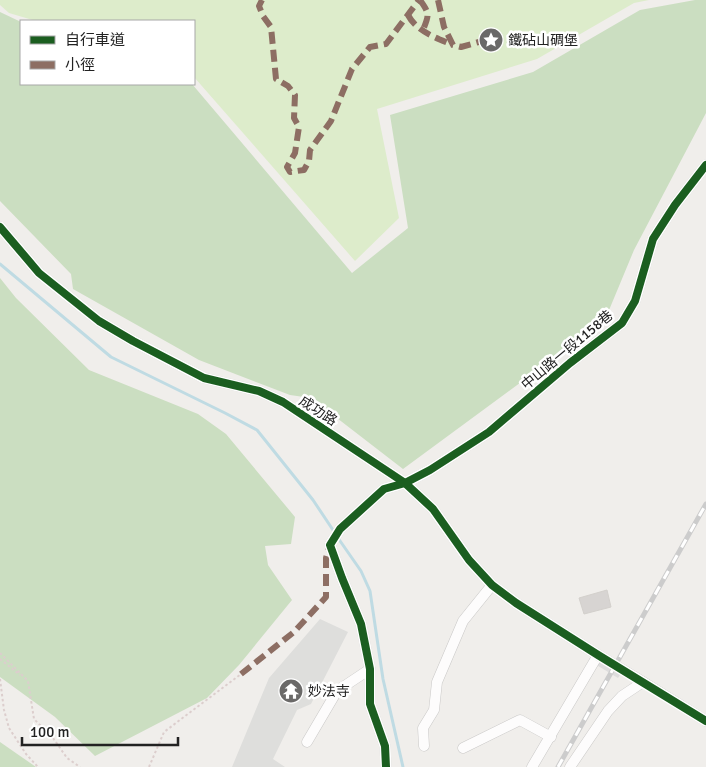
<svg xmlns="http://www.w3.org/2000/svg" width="706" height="767" font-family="Signika,'Noto Sans TC',sans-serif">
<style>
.religious{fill:#dededc}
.grass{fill:#ddeccb}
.forest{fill:#cbdec1}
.pier{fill:#dedddd}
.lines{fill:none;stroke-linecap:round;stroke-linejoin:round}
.stream{stroke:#bfdbe3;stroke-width:3}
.building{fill:#d7d4d2;stroke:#d3d0cc}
.minor-casing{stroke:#c9c8c7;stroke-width:11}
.path{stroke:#dccecd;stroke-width:2;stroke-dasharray:2.5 2.5;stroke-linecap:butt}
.minor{stroke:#fdfcfc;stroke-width:10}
.rail-casing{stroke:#ccc;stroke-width:5}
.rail{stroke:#fff;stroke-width:3;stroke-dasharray:9;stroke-linecap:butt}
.minor-bridge-casing{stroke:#c9c8c7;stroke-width:11;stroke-linecap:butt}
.minor-bridge{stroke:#fdfcfc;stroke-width:10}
.quiet{stroke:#8d6e63;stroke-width:6;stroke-dasharray:12 6;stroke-linecap:butt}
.cycleway-casing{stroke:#fff;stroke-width:11}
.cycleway{stroke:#1b5e20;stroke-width:8}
.labels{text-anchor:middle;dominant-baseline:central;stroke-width:5;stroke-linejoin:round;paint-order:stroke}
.poi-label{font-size:14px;fill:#222;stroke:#fff;text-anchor:start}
.street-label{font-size:14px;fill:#222;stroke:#fff}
</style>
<rect width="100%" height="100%" fill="#f0eeeb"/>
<polygon class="religious" points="320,619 348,632 311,704 297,710 273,759 285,767 232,767 269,678"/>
<polygon class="grass" points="0,0 649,0 634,3 537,59 377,109 399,218 355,261 194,77 194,21 36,21 9,13 0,5"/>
<g class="forest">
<polygon points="695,0 706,0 706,113 634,250 607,315 574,343 403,469 311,398 290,395 199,360 73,289 71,274 0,201 0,12 21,22 21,84 192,84 352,273 408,228 390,115 533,72 640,10"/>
<polygon points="0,278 16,298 89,370 198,414 226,434 295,517 291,544 265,546 268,565 292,600 239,665 207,698 95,756 55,717 0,677"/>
<polygon points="0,742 36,767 0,767"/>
</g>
<polygon class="pier" points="597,648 626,666 618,678 590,661"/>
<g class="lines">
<g class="stream">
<polyline points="0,264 111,357 225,413 257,430 313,500 335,533"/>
<polyline points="338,538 361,571 370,591 383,679 403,767"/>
</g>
</g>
<polygon class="building" points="607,590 611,607 584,614 579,598"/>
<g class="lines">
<defs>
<g id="minor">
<polyline points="0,227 39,273 99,321 133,341 204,378 259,391 283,402 405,483 433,509 469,560 492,585 516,603 598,655 532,767"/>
<polyline points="307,742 337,691 370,669"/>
<polyline points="424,746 423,728 434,710 437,682 463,621 492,585"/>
<polyline points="463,748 520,720 551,737"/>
<polyline points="386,767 385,746 370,704 370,669 361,624 342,578 330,545 340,529 384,489 405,483 430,470 489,432 570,363 622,323 635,301 653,239 675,205 706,165"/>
<polyline points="570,767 608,711 622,696 643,682 706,721"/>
</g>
</defs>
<use href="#minor" class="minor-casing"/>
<g class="path">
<polyline points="0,653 28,681 34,719 53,738 67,758 80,767"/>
<polyline points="0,659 20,675"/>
<polyline points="0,679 4,710 9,728 26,754 38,767"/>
<polyline points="149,767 164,732 241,674"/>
</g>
<use href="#minor" class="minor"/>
<defs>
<polyline id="rail" points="558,767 706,504"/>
</defs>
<use href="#rail" class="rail-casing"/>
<use href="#rail" class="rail"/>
<defs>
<polyline id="minor-bridge" points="598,655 643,682"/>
</defs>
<use href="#minor-bridge" class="minor-bridge-casing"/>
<use href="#minor-bridge" class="minor-bridge"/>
<g class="quiet">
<polyline points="262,0 259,6 263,16 271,27 276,79 288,86 295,95 294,118 299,127 295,153 287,167 290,172 304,170 309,161 310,150 331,121 352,69 370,47 386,44 419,0"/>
<path d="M420,0C430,14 429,15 423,30"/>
<polyline points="438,0 444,27 453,45 461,47 479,42"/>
<path d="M408,15C417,32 437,38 453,45"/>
<polyline points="241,674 294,632 326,597 326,558 329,547"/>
</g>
<defs>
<g id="cycleway">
<polyline points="0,227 39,273 99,321 133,341 204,378 259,391 283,402 405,483 433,509 469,560 492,585 516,603 598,655 706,721"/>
<polyline points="386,767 385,746 370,704 370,669 361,624 342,578 330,545 340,529 384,489 405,483 430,470 489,432 570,363 622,323 635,301 653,239 675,205 706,165"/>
</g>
</defs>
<use href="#cycleway" class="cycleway-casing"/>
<use href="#cycleway" class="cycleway"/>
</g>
<defs>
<symbol id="sight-disc" viewBox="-11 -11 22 22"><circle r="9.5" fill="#6a6968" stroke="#fff"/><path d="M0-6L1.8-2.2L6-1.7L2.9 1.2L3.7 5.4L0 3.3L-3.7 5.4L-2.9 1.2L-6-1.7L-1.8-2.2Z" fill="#fff"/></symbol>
<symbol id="temple-disc" viewBox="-11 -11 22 22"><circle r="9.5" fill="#6a6968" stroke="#fff"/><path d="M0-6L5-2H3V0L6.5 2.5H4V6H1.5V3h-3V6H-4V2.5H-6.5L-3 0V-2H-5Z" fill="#fff"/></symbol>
</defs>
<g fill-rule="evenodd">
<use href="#sight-disc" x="477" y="26" width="28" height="28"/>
<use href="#temple-disc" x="277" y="677" width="28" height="28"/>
</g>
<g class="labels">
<g class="poi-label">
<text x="508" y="40">鐵砧山碉堡</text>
<text x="308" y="691">妙法寺</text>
</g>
<g class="street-label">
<text transform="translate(567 350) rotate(-40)">中山路一段1158巷</text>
<text transform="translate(318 411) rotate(33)">成功路</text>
</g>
</g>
<rect x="20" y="20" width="175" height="65" fill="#ffffff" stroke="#a7a7a7"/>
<rect x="30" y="36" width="25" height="8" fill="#1b5e20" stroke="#a7a7a7"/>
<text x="65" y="45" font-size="15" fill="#222222">自行車道</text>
<rect x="30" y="61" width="25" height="8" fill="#8d6e63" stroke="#a7a7a7"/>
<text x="65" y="70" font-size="15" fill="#222222">小徑</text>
<path d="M22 737v8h156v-8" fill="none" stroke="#222222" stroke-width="2.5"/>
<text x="30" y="737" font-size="15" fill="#222222" stroke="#ffffff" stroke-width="4" paint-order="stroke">100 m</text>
</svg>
